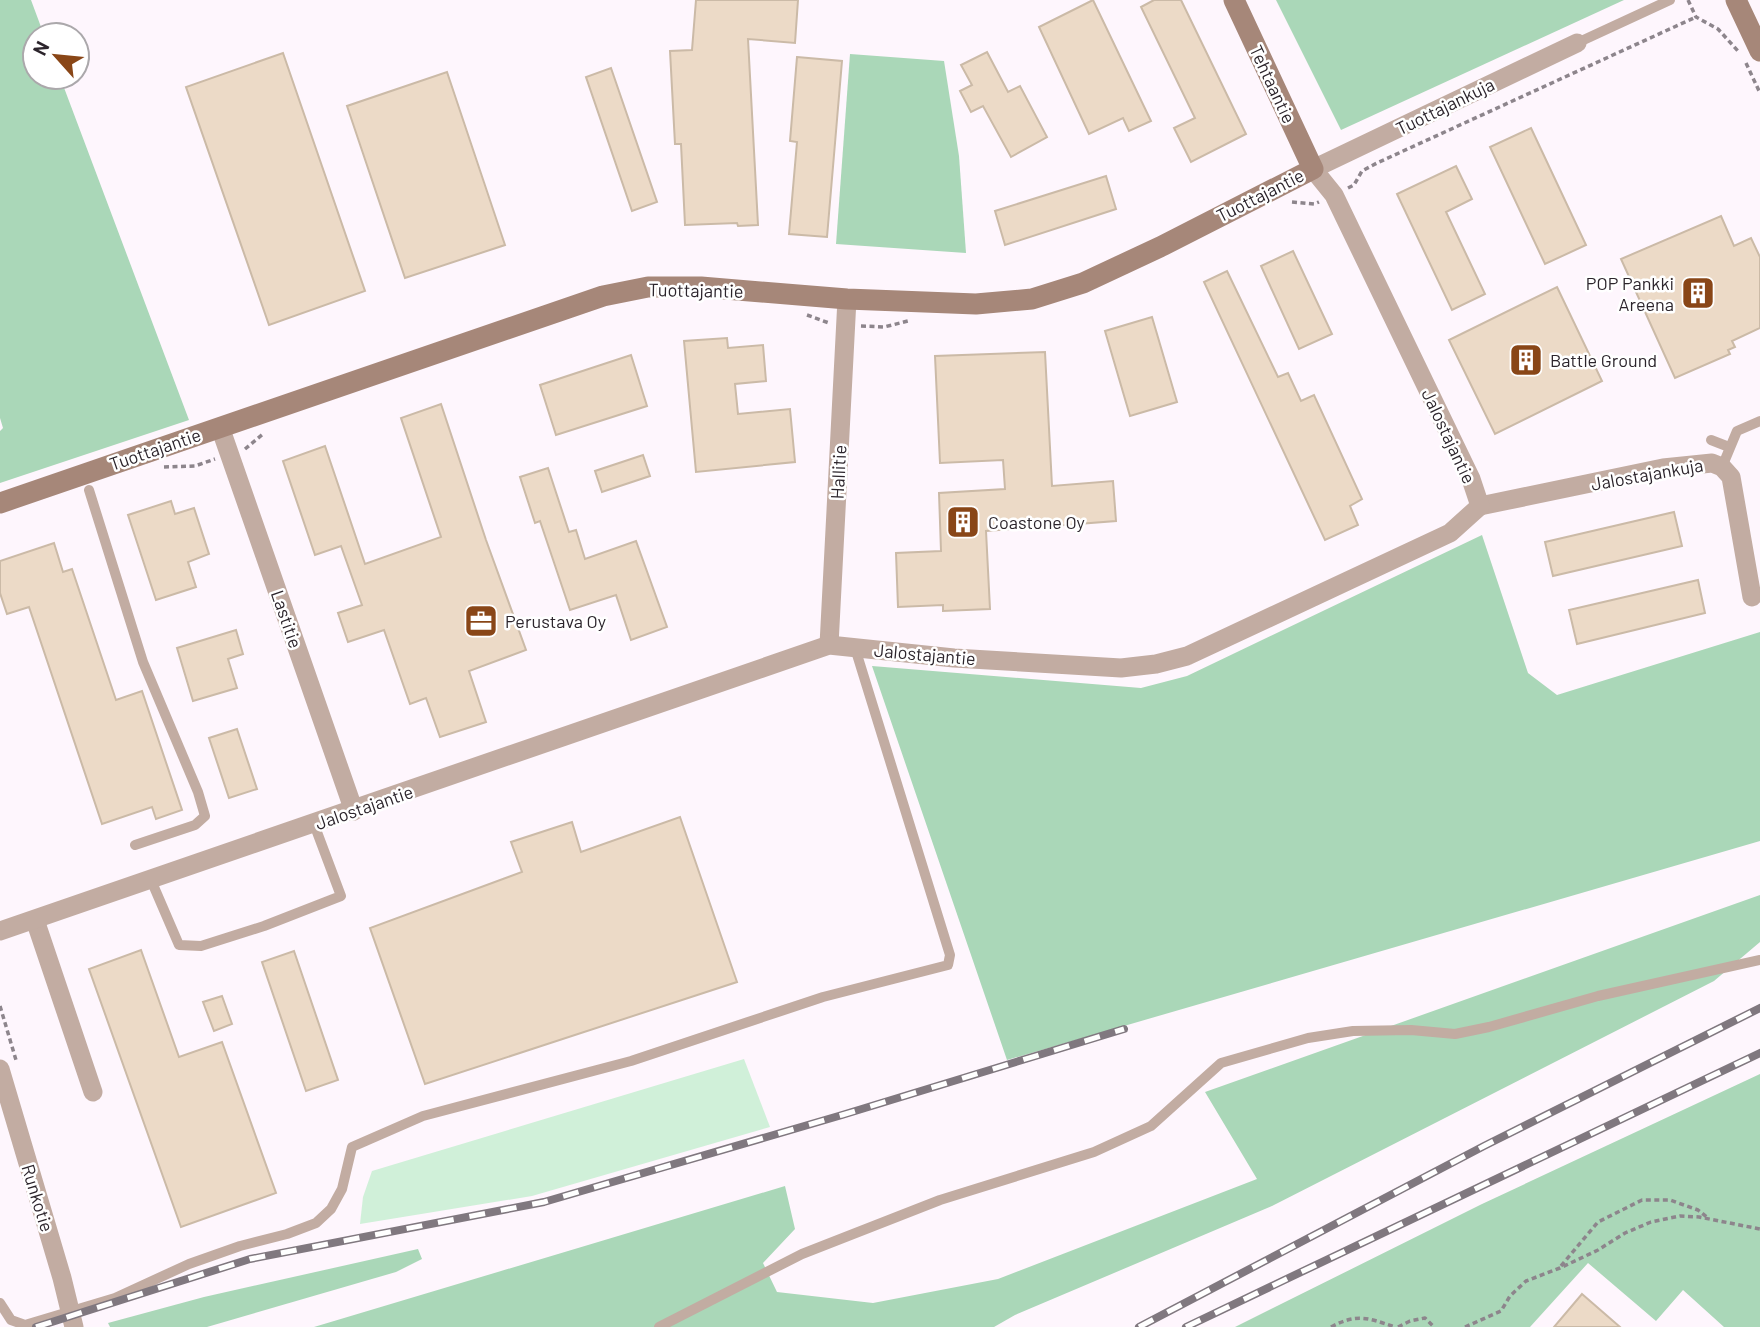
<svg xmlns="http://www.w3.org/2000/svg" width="1760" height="1327" font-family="Barlow,sans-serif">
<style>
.green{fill:#d0f0d9}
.forest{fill:#aad7b8}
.building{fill:#ecdac7;stroke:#cbbaa7;stroke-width:2}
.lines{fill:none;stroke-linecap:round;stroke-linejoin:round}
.path{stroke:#8d858c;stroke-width:3.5;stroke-dasharray:5 3.5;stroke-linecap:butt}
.lane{stroke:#c2aca2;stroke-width:10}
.street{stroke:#c2aca2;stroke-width:19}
.secondary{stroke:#a68779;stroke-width:21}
.rail-casing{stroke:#80787f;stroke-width:8}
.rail{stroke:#fff;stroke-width:5;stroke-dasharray:16;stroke-linecap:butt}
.labels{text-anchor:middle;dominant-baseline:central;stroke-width:5;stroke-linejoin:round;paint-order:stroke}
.street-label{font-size:18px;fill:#2c252c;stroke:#fff}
.poi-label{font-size:18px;fill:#2c252c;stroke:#fff;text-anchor:start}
</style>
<rect width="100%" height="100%" fill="#fef6fd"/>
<polygon class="green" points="744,1059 770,1127 532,1196 360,1224 363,1197 372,1171"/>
<g class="forest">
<polygon points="0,0 31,0 44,35 35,35 35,77 60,77 189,420 0,483 0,431 3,428 0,418"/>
<polygon points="1276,0 1624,0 1341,130"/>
<polygon points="850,54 944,61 959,156 966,253 836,244"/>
<polygon points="1482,535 1528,673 1557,695 1760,632 1760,841 1007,1060 872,666 1141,688 1187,676"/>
<polygon points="1760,895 1760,942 1714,981 1272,1206 1015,1315 994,1327 314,1327 785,1186 795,1229 763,1263 777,1292 873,1303 998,1279 1257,1179 1205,1092"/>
<polygon points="1760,1074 1760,1327 1724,1327 1683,1290 1656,1321 1588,1263 1530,1327 1235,1327 1482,1204"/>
<polygon points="418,1249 422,1259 396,1272 207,1327 110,1327 108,1323 204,1297"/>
</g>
<g class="building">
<polygon points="696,0 798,0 795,43 748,39 758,225 738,226 737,223 685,225 681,144 675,144 670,51 692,50"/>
<polygon points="1093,0 1151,121 1129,131 1123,118 1089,134 1039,27"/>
<polygon points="1154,0 1181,0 1246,134 1191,162 1174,128 1195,118 1141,7"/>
<polygon points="987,52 1008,92 1020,86 1047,137 1011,157 983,106 971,112 960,91 972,85 961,65"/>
<polygon points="283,53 365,291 269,325 186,87"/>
<polygon points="797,57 842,61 827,237 789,234 797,142 790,141"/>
<polygon points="611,68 657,202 632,211 586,77"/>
<polygon points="447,72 505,245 405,278 347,106"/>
<polygon points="1531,128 1586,245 1545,264 1490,147"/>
<polygon points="1456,166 1472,199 1446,212 1485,294 1452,310 1397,194"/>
<polygon points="1106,176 1116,209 1005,245 995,211"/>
<polygon points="1721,216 1734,246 1751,238 1760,257 1760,328 1732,341 1735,347 1728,350 1730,354 1675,378 1621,259"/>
<polygon points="1293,251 1332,334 1299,349 1261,266"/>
<polygon points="1227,271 1278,377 1288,373 1301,401 1314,395 1362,499 1350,506 1358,525 1325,540 1204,282"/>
<polygon points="1557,287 1602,381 1495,434 1449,340"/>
<polygon points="1152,317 1177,402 1130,416 1105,331"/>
<polygon points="727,338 728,348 763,345 766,381 735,384 738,414 790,409 795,462 696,472 684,341"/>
<polygon points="1045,352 1052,486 1113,481 1116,521 986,531 990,609 943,611 943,605 898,607 896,553 941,551 939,493 1005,489 1003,460 940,463 935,356"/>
<polygon points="631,355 647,406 556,435 540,385"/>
<polygon points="441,404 486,540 526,650 469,671 486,722 440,737 426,698 410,704 384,630 348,642 338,613 362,605 341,546 315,555 283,461 325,446 365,564 441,537 401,418"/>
<polygon points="643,455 650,476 602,492 595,471"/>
<polygon points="548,468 569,532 576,530 585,559 636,541 667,627 631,640 616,595 570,610 540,521 535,523 520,477"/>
<polygon points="171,501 175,514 194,508 209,554 188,562 196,587 156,600 128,515"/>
<polygon points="1674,512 1682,546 1553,576 1545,542"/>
<polygon points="54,543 63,572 72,569 116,700 142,691 182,810 156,819 152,807 102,824 29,607 7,614 0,593 0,561"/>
<polygon points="1698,580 1705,613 1577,644 1569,610"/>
<polygon points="236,630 243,654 228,659 237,688 193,701 177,648"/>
<polygon points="237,729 257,789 229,798 209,738"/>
<polygon points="680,817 737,982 425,1084 370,928 522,872 511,842 572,822 581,852"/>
<polygon points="141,950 179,1057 222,1042 276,1193 181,1227 89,969"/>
<polygon points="294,951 338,1080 306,1091 262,962"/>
<polygon points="222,996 232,1024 214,1031 203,1002"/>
<polygon points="1582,1294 1620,1327 1554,1327"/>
</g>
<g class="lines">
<g class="path">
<polyline points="1688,0 1696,17 1718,29 1738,51"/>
<polyline points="1746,63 1760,93"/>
<polyline points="1348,188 1354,185 1362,171 1377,163 1696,17"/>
<polyline points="1292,202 1314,204 1319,202"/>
<polyline points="807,315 829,323"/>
<polyline points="861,326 884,327 908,321"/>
<polyline points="245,449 263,434"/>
<polyline points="164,467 195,466 215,459"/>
<polyline points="0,1006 16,1060"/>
<polyline points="1561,1266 1598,1222 1642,1200 1670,1200 1698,1210 1708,1218"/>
<path d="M1331,1327C1357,1313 1368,1318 1395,1327"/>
<polyline points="1398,1327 1410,1321 1425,1318 1434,1327"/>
<polyline points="1465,1327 1501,1311 1510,1296 1526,1281 1560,1268 1598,1250 1625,1233 1651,1222 1680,1216 1699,1217 1760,1229"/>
</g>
<g class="lane">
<polyline points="1577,43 1670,0"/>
<polyline points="1711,440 1729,447"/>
<polyline points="1722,467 1737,431 1760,421"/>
<polyline points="89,490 143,662 198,792 205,816 195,825 135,845"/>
<polyline points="151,880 179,945 201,946 264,926 341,896 314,824"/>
<polyline points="0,1303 11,1320 25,1325 115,1298 189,1264 240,1246 287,1234 316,1223 331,1209 342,1189 352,1147 423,1116 631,1061 823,997 948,965 950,955 855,648"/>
<polyline points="659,1327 802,1254 940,1200 1094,1152 1151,1126 1221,1063 1308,1038 1353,1031 1411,1030 1455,1034 1489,1027 1598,996 1760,960"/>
</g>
<g class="street">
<polyline points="220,427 354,811"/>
<polyline points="1480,506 1663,468 1712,463 1722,467 1731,477 1752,597"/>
<polyline points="829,645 847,299"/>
<polyline points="35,920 93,1092"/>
<polyline points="0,931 829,645 954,658 1121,668 1156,664 1187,656 1450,533 1480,506 1471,479 1334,195 1313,169 1577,43"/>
<polyline points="0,1069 62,1278 74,1327"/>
</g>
<g class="secondary">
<polyline points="1736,0 1760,51"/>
<polyline points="0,503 603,296 648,287 701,287 847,299 976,304 1032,299 1083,283 1160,247 1313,169 1234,0"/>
</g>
<defs>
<g id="rail">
<polyline points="36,1327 250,1259 544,1202 842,1115 1124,1029"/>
<polyline points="1139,1327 1484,1146 1760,1008"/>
<polyline points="1186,1327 1760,1053"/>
</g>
</defs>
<use href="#rail" class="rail-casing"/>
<use href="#rail" class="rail"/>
</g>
<defs>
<symbol id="building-square" viewBox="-11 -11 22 22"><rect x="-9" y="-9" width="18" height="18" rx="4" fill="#894617" stroke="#fff"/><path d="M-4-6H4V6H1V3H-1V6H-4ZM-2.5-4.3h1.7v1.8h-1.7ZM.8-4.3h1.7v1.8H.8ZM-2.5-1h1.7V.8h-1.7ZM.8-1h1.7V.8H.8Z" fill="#fff"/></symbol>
<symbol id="office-square" viewBox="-11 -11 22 22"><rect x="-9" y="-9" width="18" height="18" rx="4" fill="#894617" stroke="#fff"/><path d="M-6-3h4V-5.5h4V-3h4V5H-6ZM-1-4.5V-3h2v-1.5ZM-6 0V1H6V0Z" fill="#fff"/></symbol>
</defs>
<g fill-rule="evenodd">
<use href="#building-square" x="1679" y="274" width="38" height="38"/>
<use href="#building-square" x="1507" y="341" width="38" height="38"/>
<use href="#building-square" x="944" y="503" width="38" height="38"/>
<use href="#office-square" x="462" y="602" width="38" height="38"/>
</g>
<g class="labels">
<g class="street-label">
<text transform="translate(1273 84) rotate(65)">Tehtaantie</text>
<text transform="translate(1445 106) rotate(-26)">Tuottajankuja</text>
<text transform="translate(1260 195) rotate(-27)">Tuottajantie</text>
<text transform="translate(696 290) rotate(1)">Tuottajantie</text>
<text transform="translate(1449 436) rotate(65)">Jalostajantie</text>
<text transform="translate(155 449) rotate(-19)">Tuottajantie</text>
<text transform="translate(838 472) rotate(-87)">Hallitie</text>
<text transform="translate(1647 474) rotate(-10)">Jalostajankuja</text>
<text transform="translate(287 619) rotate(71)">Lastitie</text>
<text transform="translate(925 654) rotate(5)">Jalostajantie</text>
<text transform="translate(364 807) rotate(-19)">Jalostajantie</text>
<text transform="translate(38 1198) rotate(73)">Runkotie</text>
</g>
<g class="poi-label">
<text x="1674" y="283" text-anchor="end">POP Pankki<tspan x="1674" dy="21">Areena</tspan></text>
<text x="1550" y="360">Battle Ground</text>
<text x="988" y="522">Coastone Oy</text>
<text x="505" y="621">Perustava Oy</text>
</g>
</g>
<g transform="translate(56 56) rotate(297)"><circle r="33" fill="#ffffff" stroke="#aba8ab" stroke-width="2"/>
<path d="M0-5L12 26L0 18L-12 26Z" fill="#894617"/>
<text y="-10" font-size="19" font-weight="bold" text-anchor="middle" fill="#2c252c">N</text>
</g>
</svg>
